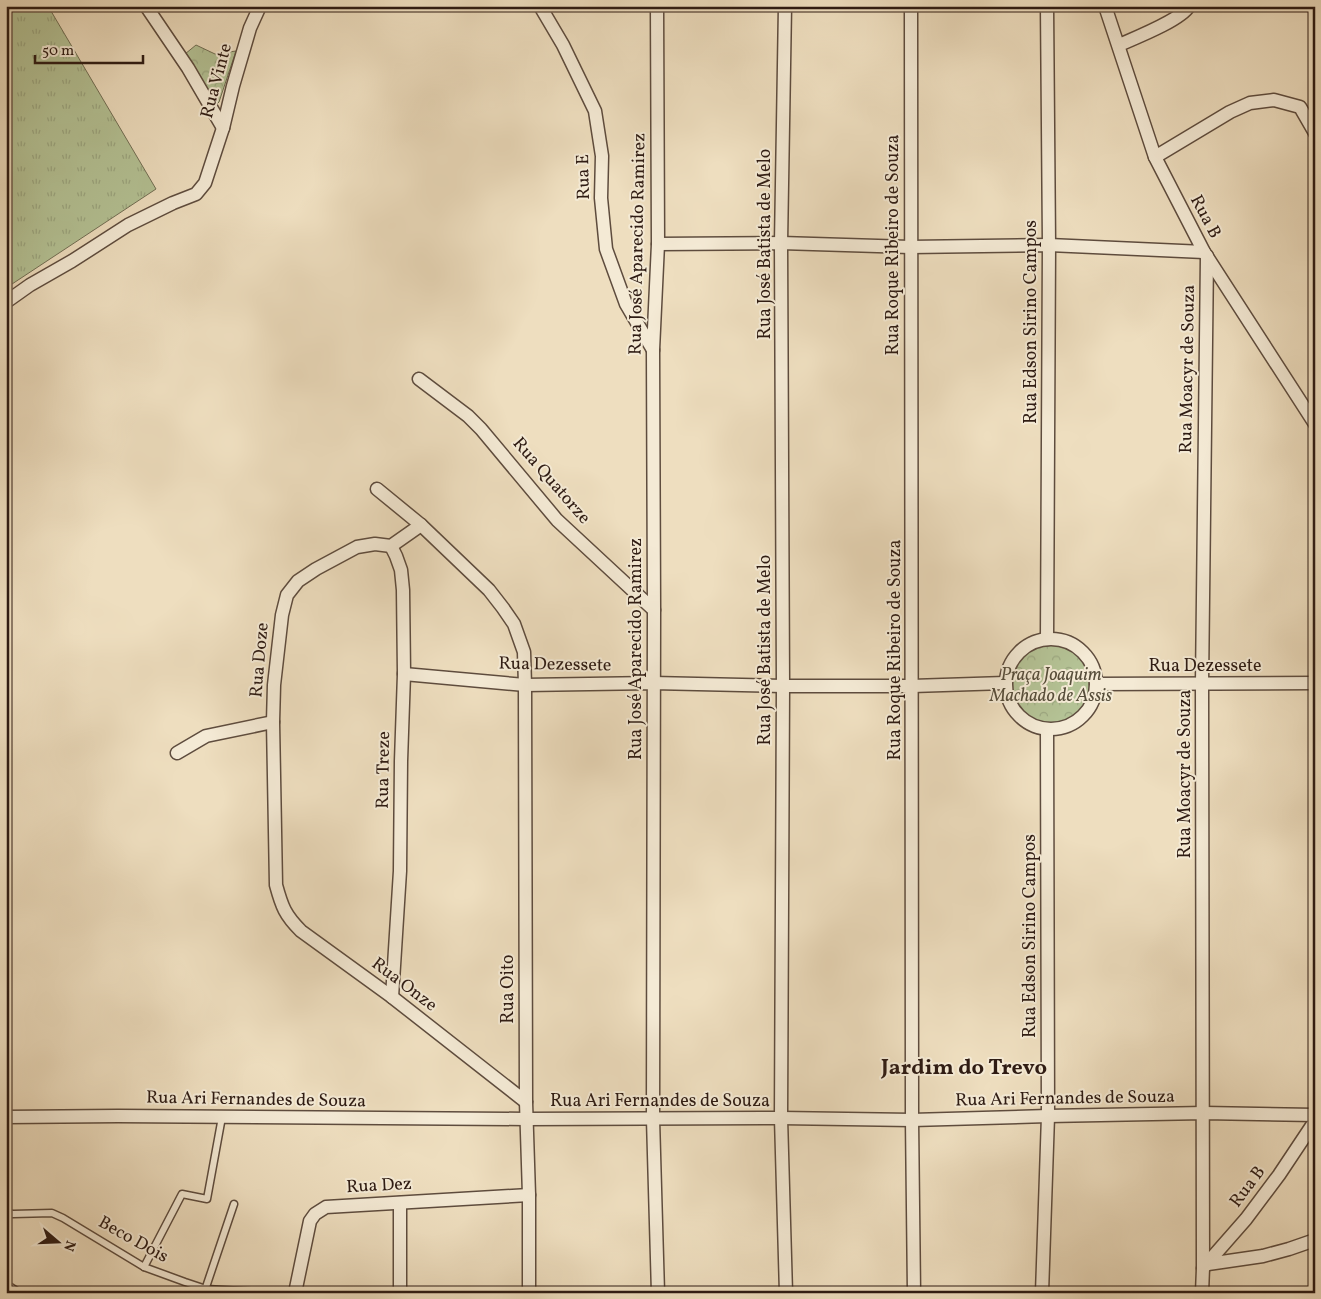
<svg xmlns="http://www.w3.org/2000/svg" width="1321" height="1299" font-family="Vollkorn,serif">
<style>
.grass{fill:url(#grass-tufts);stroke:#716e54}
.park{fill:url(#park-crowns);stroke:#716e54}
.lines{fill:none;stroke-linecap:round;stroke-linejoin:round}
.service-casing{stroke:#5e4c3e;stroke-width:9}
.minor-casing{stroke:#5e4c3e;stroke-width:15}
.service{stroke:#f4ead5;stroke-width:6}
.minor{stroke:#f4ead5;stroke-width:12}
.labels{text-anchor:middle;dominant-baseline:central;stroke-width:4;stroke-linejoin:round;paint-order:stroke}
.street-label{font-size:18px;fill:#2e1b13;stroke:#f4ead5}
.park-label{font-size:18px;font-style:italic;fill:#564d3a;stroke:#f4ead5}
.district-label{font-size:22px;font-weight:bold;fill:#2e1b13;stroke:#f4ead5}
</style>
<defs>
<pattern id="grass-tufts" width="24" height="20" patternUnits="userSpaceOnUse" patternTransform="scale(1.25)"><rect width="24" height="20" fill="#b4c295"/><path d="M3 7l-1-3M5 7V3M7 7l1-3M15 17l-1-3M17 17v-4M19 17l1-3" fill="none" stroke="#9ba680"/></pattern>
<pattern id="park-crowns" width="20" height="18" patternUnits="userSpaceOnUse" patternTransform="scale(1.25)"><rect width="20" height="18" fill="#b4c295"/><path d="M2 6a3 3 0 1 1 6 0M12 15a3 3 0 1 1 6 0" fill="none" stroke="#9ba680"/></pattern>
</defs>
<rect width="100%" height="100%" fill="#eedebf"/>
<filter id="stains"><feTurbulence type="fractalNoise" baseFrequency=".004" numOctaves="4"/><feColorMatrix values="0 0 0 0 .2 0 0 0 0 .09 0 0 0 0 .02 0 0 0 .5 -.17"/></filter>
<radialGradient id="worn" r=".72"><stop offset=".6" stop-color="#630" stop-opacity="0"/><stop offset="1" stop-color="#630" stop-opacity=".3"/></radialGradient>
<polygon class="grass" points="6,6 48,6 156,189 6,288"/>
<g class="park">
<polygon points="196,45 215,54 236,51 219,102 216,105 185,54"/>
<circle cx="1051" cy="685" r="42"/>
</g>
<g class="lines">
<defs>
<g id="service">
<polyline points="6,1213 13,1214 52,1213 63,1218 144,1267 185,1282 206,1289 277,1293"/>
<polyline points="144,1267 182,1194 207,1199 222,1117"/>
<polyline points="6,1284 20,1293"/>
<polyline points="204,1293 234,1204"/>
</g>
<g id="minor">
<polyline points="146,6 188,68 223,128"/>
<polyline points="540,6 563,45 595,111 602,156 601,198 606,249 626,304 653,350"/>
<polyline points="657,6 658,244 653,350 654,610 653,1119 658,1293"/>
<polyline points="785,6 781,243 783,686 781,1118 786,1293"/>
<polyline points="911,6 912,1120 914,1293"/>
<polyline points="1105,6 1155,157 1204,252 1315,424"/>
<path d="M1119,45C1135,38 1181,20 1189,6"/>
<polyline points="1155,157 1230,112 1250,103 1274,100 1300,107 1315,133"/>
<polyline points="658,244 781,243 910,247 1049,245 1204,252"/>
<polyline points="6,302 30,285 72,261 128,225 173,203 196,194 205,183 223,128 233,86 250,28 260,6"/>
<polyline points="419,379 468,416 481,429 557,520 654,610"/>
<polyline points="377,489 421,525 489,590 503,608 514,624 524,652 525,685 526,1102 529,1195 529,1293"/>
<path d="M421,525L391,546L375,544L357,547L316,569L298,581L287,595L282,615L274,685L273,722L276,885C282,907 285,915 301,931L392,997L526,1102"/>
<polyline points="391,546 396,556 401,570 403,590 404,674 401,761 400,871 392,997"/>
<circle cx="1051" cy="684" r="45"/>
<polyline points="1047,639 1049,245 1047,6"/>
<polyline points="404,674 525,685 653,683 783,686 912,686 1005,683"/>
<polyline points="1096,684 1315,683"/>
<polyline points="177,753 206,736 273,722"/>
<polyline points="6,1117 118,1116 526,1119 781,1118 912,1120 1048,1116 1204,1113 1315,1115"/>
<polyline points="1208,1264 1263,1256 1289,1249 1315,1240"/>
<polyline points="1203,1268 1246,1219 1279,1175 1315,1121"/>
<polyline points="295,1293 310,1221 315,1214 326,1207 529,1195"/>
<polyline points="400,1293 400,1203"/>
<polyline points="1042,1293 1048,1116 1047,730"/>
<polyline points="1202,1293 1203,1268 1202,683 1207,256"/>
</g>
</defs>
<use href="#service" class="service-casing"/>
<use href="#minor" class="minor-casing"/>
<use href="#service" class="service"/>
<use href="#minor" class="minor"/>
</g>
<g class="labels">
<g class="street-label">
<text transform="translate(217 81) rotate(-75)">Rua Vinte</text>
<text transform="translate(584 177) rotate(-91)">Rua E</text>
<text transform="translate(1205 217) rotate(62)">Rua B</text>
<text transform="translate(638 244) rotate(-89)">Rua José Aparecido Ramirez</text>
<text transform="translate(765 244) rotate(-90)">Rua José Batista de Melo</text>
<text transform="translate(893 245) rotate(-90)">Rua Roque Ribeiro de Souza</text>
<text transform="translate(1031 322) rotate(-90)">Rua Edson Sirino Campos</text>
<text transform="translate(1188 369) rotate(-89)">Rua Moacyr de Souza</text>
<text transform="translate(551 481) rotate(49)">Rua Quatorze</text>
<text transform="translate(636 649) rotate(-90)">Rua José Aparecido Ramirez</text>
<text transform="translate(765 650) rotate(-90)">Rua José Batista de Melo</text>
<text transform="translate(895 650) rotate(-90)">Rua Roque Ribeiro de Souza</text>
<text transform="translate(260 660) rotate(-85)">Rua Doze</text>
<text transform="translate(555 665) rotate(1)">Rua Dezessete</text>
<text x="1205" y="666">Rua Dezessete</text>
<text transform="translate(384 770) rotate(-89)">Rua Treze</text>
<text transform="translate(1185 774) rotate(-90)">Rua Moacyr de Souza</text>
<text transform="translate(1030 936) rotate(-90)">Rua Edson Sirino Campos</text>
<text transform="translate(404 985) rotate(37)">Rua Onze</text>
<text transform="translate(508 989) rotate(-90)">Rua Oito</text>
<text transform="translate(1065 1099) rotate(-1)">Rua Ari Fernandes de Souza</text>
<text transform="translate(256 1100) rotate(1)">Rua Ari Fernandes de Souza</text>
<text x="660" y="1101">Rua Ari Fernandes de Souza</text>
<text transform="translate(379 1186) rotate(-3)">Rua Dez</text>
<text transform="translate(1248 1187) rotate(-53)">Rua B</text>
<text transform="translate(133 1240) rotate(29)">Beco Dois</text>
</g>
<g class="park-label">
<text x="1051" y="675">Praça Joaquim<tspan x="1051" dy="21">Machado de Assis</tspan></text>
</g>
<g class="district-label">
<text x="964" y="1068">Jardim do Trevo</text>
</g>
</g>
<rect width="1321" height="1299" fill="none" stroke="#eedebf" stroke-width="25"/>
<rect x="8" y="8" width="1306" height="1284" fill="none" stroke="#2e1b13" stroke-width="2.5"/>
<rect x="12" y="12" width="1296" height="1274" fill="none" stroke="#2e1b13"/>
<g transform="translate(58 1242) rotate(109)" stroke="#f4ead5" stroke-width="4" paint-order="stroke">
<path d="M0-4L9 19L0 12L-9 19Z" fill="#2e1b13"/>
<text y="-8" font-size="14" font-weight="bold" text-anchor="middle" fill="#2e1b13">N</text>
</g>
<path d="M35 55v8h108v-8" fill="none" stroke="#2e1b13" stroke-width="2.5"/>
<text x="42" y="55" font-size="15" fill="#2e1b13" stroke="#f4ead5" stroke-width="4" paint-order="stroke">50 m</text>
<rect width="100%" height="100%" filter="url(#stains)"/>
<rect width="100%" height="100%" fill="url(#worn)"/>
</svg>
